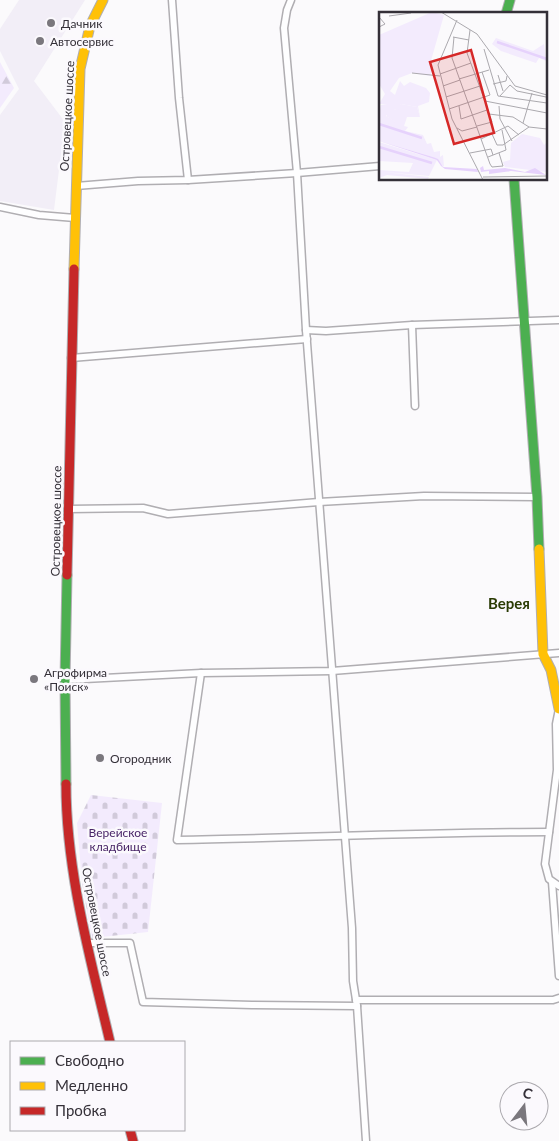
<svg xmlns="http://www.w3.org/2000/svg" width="559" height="1141" font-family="Lato,sans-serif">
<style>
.built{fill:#f2eef7}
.forest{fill:url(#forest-firs)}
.cemetery{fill:url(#cemetery-stones)}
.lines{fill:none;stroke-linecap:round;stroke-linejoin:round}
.street-casing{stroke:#b0aeb2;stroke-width:9}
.fast-casing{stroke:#b0aeb2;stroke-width:11}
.slow-casing{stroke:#b0aeb2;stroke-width:11}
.jam-casing{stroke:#b0aeb2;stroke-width:11}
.street{stroke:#fefeff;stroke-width:6}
.fast{stroke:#4caf50;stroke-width:9}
.slow{stroke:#ffc107;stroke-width:9}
.jam{stroke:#c62828;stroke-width:9}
.poi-dot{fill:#7a777d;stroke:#fbf9fd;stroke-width:2}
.labels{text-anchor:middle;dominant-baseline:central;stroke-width:5;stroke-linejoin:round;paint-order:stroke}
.poi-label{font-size:12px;fill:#343038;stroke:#fbf9fd;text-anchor:start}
.street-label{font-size:12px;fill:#343038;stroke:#fbf9fd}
.park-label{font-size:12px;fill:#482467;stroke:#fbf9fd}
.quarter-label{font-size:15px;font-weight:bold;fill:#2a3b03;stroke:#fbf9fd}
.inset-river{fill:none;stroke:#e6d2fc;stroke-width:2.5}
.inset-road{fill:none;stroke:#aba9ae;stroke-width:1}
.view{fill:#d62828;fill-opacity:0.15;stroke:#d62828;stroke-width:2.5}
.inset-edge{fill:none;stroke:#343038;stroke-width:2.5}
</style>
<defs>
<pattern id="forest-firs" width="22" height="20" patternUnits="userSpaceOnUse" patternTransform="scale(1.25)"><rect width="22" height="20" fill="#f3ebfd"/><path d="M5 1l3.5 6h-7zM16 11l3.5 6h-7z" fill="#d1cada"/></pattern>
<pattern id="cemetery-stones" width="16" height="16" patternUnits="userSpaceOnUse" patternTransform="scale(1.25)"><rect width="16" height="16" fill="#f3ebfd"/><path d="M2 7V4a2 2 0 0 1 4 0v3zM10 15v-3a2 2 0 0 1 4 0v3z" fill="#d1cada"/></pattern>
</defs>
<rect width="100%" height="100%" fill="#fbfafc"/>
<polygon class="built" points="19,0 85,0 34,81 65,122 54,210 0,201 0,115 19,89 0,51 0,29"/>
<polygon class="forest" points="0,62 14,88 0,108"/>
<polygon class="cemetery" points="91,795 162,803 148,932 92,938 82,883 77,823"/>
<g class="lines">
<defs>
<g id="street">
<polyline points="172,0 179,98 188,180"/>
<polyline points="291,0 287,10 284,28 297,173 306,330 352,928 353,981 357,1006 366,1141"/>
<polyline points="76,186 138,181 188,180 297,173 380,166"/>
<polyline points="0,207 39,215 75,218"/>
<polyline points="412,325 415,406"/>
<polyline points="306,330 326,331 412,325 559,320"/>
<polyline points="71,358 307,339"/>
<polyline points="69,509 143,508 168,514 319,502 424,496 537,497"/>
<path d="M201,673L177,840C301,838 425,832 549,832"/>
<polyline points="65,680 201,673 332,671 559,653"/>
<polyline points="559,709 556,724 557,770 545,864 549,879 559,886"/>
<polyline points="552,882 559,976"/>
<polyline points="87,943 130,943 143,1002 252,1005 357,1006"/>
<polyline points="356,1000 553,1000 559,998"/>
</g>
<g id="fast">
<polyline points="506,14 510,0"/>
<polyline points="514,179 537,497 539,549"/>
<polyline points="66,784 65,680 67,575"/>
</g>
<g id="slow">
<polyline points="74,269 80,69 90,26 103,0"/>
<polyline points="539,549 543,654 551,670 559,709"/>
</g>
<g id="jam">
<polyline points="67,575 74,269"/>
<path d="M66,784C66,871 90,957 110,1042"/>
<polyline points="130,1130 133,1141"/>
</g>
</defs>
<use href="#street" class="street-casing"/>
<use href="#fast" class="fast-casing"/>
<use href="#slow" class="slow-casing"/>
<use href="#jam" class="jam-casing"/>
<use href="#street" class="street"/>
<use href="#fast" class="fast"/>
<use href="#slow" class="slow"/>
<use href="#jam" class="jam"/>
</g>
<g class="poi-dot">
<circle cx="51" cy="23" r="5"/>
<circle cx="40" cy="41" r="5"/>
<circle cx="34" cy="679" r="5"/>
<circle cx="100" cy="758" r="5"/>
</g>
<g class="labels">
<g class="poi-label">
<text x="61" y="23">Дачник</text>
<text x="50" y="41">Автосервис</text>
<text x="44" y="672">Агрофирма<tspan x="44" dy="14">«Поиск»</tspan></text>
<text x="110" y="758">Огородник</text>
</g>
<g class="street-label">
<text transform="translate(67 116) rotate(-87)">Островецкое шоссе</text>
<text transform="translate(56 521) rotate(-89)">Островецкое шоссе</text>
<text transform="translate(97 922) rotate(79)">Островецкое шоссе</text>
</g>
<g class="park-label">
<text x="118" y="832">Верейское<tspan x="118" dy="14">кладбище</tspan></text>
</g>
<g class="quarter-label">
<text x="509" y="603">Верея</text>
</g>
</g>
<g transform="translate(379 12)">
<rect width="168" height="168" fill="#fbfafc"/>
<path d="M22,92L38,95L41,105H28L25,114L29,115L26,119L44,123L48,132L52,131L55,140L61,139V145L64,143L65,155L54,145L0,129V103L7,102L9,109L16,110L9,105L19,103L16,96L19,97ZM0,130L58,148L50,164L5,160L50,165L49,167L8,163L0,166V158L30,160L34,151L0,149Z" fill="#f3ebfd"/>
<path d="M53,0L65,3L51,52L54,56L51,64L33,61L20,66L11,79L16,83L21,69L25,74L31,70L47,76L51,81L50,90L39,94L41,105L38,95L22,92L20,97H15L20,98V105H9L17,110L8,112V103H0L2,93L8,92H0L6,82L0,72V23ZM143,122L161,126L165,133L167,131V160L126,155L124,150L131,148L132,131Z" fill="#f3ebfd"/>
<path d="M117,26L154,39L165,32L167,49L160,46L157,51L122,39L113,32Z" fill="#f3ebfd"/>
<path d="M0,129L54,145L59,147L64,155L98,157L99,160L66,157L62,154L58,148ZM104,154L105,158L126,156L146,160L156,156L167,163L132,159L110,162V159L102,160L101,156Z" fill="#e6d2fc"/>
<path class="inset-river" d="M118,30L168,47M0,112L43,126M0,135L53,151"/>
<path class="inset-road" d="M62,0L98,22L136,74L168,83M10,4L32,1M0,5L6,12L0,15M78,8L59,53L73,107L104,168M91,18L88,41L106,89L168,101M74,25L90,28M75,25L73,46L111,152M105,37L119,84L168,91M33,61L61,64M61,62L92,51M119,63L124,79M80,67L110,58M114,72L127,69L128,64M64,74L81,68M121,84L131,73L138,79L167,85M67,85L101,74M107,91L110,102L134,105L150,115L168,117M80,94L82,107L108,98M120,94L121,107L133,129M70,97L111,83L103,60M144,111L153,81M98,114L113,110L110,102M78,116L83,119L98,115M113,122L118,133H124L150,115M102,127L129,114L140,123M91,141L112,137L114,143M109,145L127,138L123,118M111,152L113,155L124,154L120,141M104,165L168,164"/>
<path class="view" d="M92,38L115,121L75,132L51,50Z"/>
<rect width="168" height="168" class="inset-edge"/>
</g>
<rect x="10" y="1041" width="175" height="90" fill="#fbf9fd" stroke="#aba9ae"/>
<rect x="20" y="1057" width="25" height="8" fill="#4caf50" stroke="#aba9ae"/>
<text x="55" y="1066" font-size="15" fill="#343038">Свободно</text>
<rect x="20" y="1082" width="25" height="8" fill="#ffc107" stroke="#aba9ae"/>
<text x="55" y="1091" font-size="15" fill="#343038">Медленно</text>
<rect x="20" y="1107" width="25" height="8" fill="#c62828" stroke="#aba9ae"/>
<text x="55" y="1116" font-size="15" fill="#343038">Пробка</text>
<g transform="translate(524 1106) rotate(16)"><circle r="24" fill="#fbf9fd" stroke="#aba9ae"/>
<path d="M0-4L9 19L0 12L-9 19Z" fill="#7a777d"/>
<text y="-8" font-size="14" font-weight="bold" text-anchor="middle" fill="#343038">С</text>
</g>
</svg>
